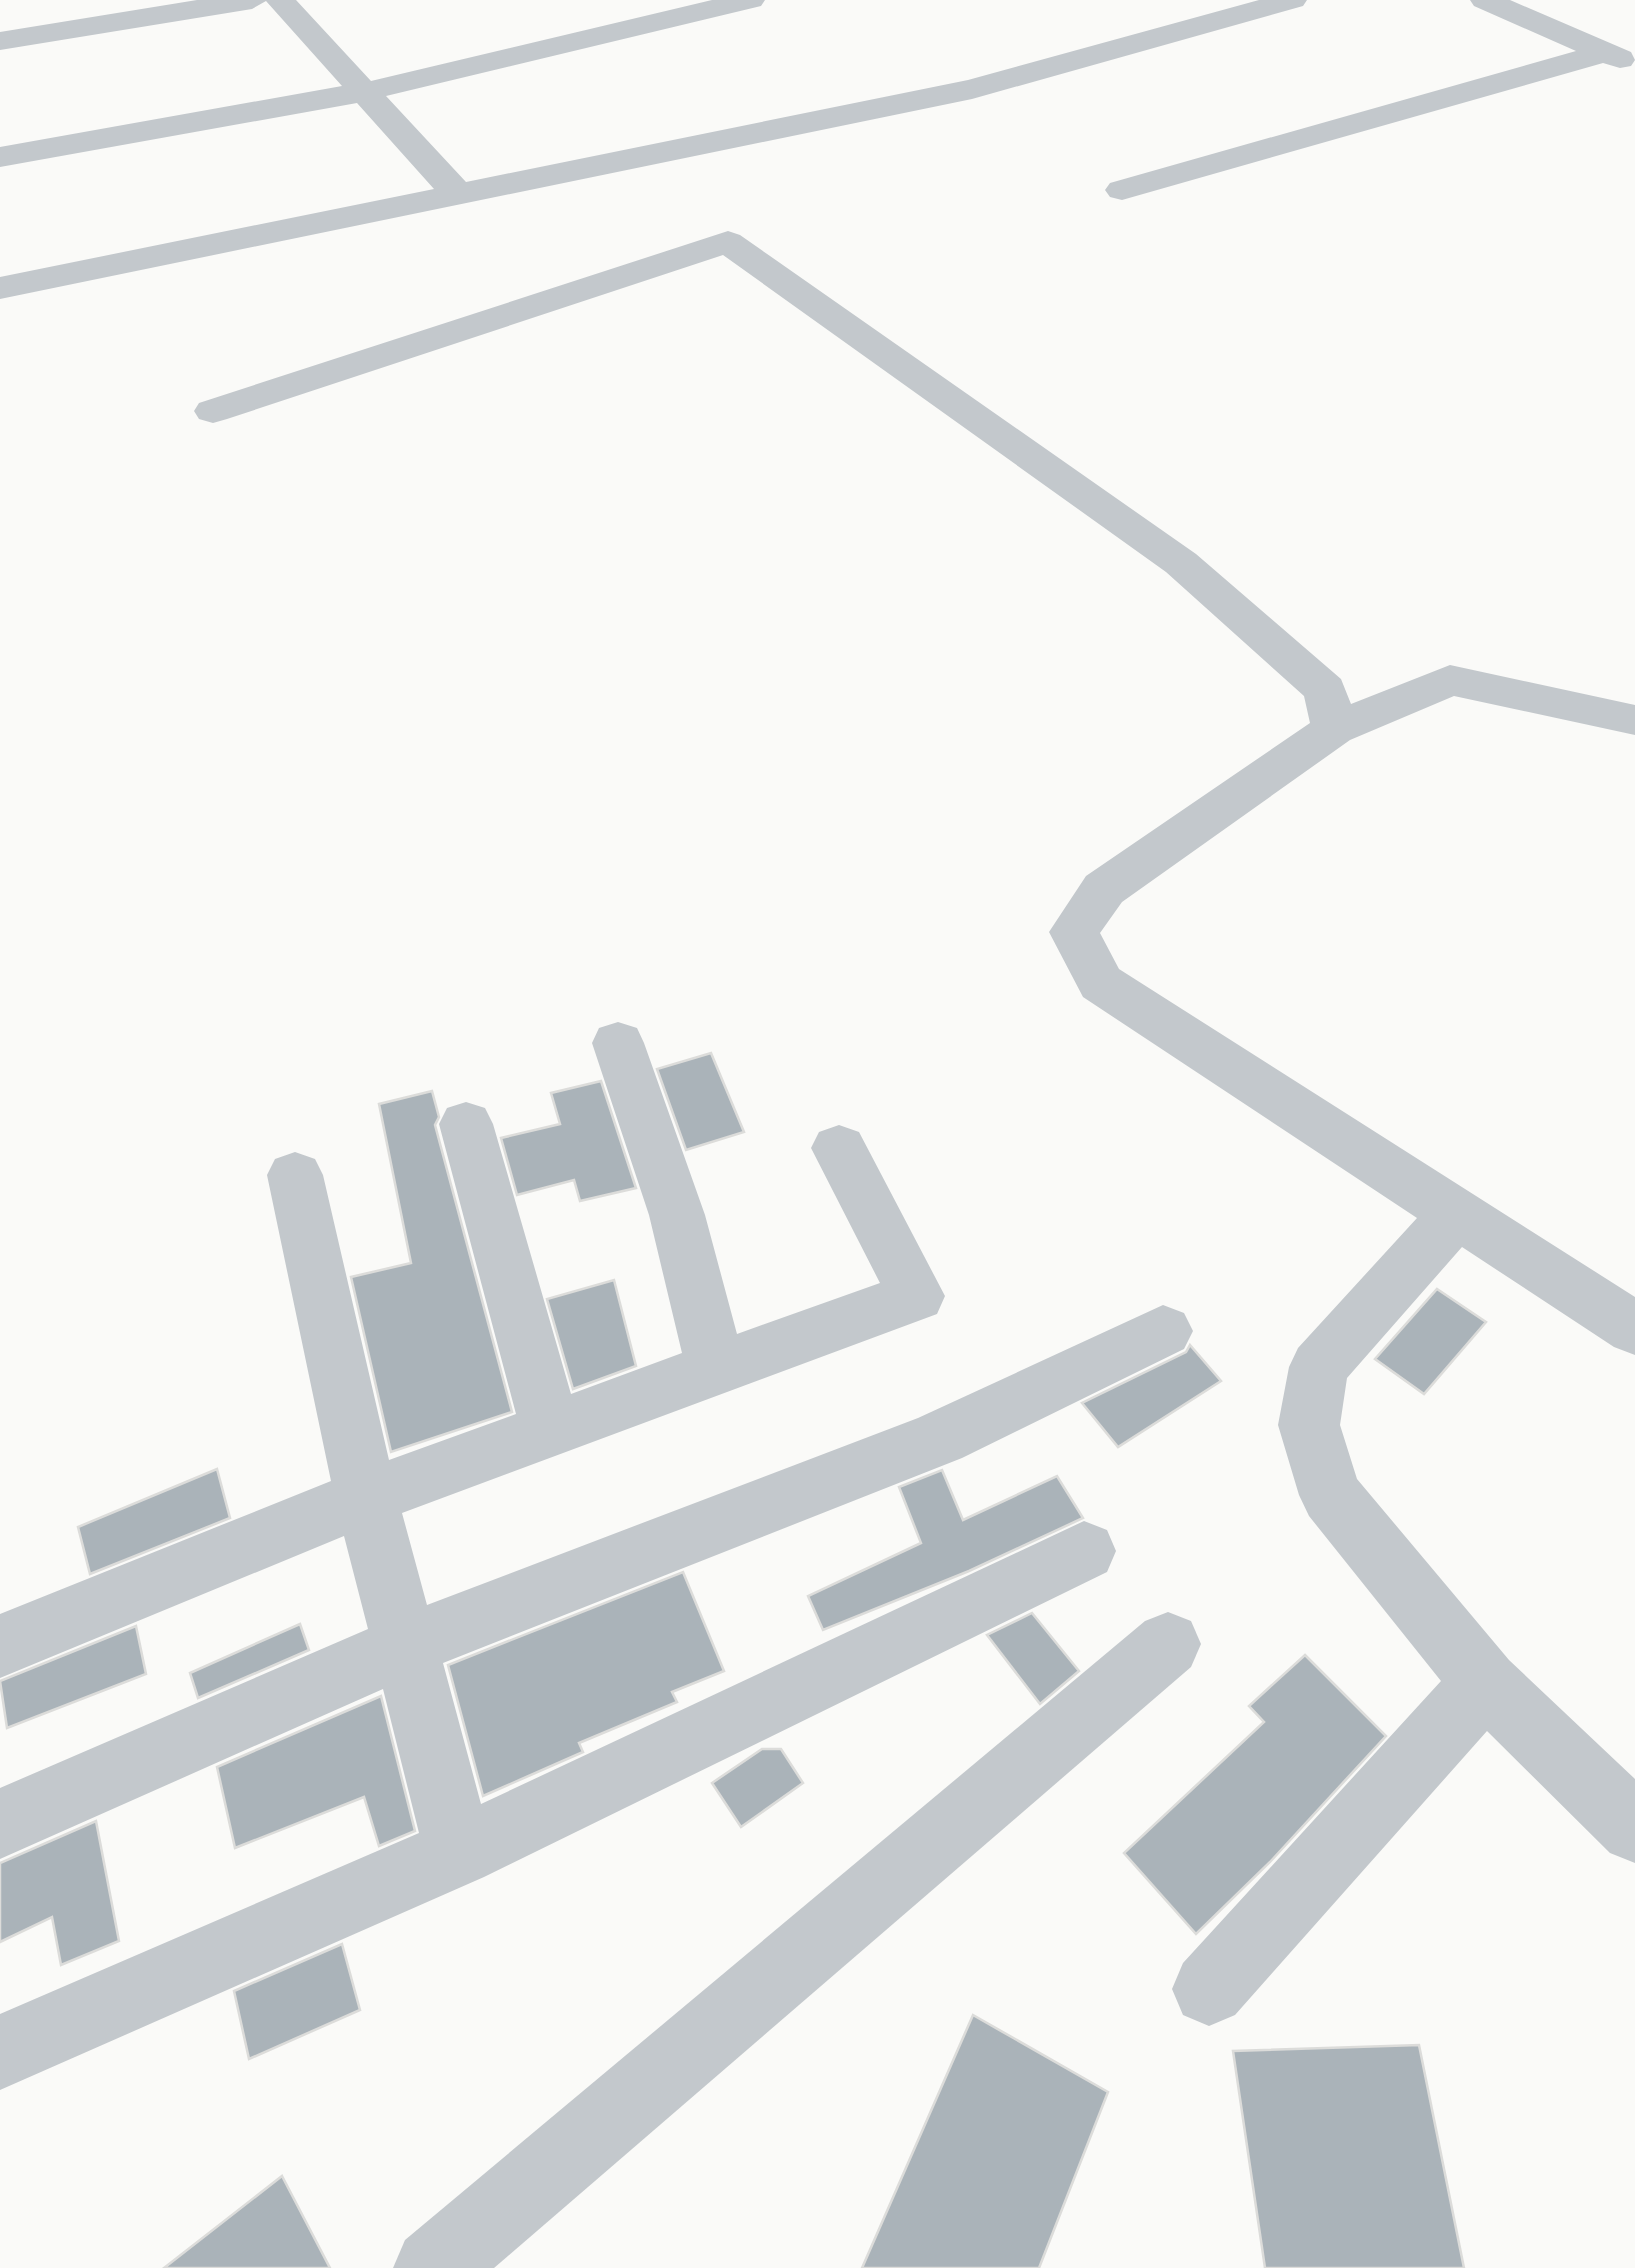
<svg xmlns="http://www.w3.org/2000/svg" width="1635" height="2268" font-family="Cabin,sans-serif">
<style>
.building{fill:#aab3b9;stroke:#dcdcda;stroke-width:2.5}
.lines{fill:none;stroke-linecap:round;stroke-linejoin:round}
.street{fill:#c3c8cc;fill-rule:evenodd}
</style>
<rect width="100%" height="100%" fill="#fafaf8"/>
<g class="building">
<polygon points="711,1053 744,1132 686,1150 657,1069"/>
<polygon points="601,1081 636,1188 580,1201 574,1180 517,1195 501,1138 560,1124 551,1093"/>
<polygon points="432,1091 439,1117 435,1125 512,1412 391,1452 351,1277 411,1263 379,1104"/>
<polygon points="614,1280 636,1366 573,1389 547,1299"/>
<polygon points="1437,1289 1486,1322 1424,1394 1375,1359"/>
<polygon points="1190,1345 1221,1381 1118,1447 1082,1403 1186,1352"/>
<polygon points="217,1469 230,1518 90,1574 78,1527"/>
<polygon points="942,1470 963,1520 1057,1476 1083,1518 969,1571 823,1630 808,1596 921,1543 899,1487"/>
<polygon points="683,1572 724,1671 672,1692 677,1702 579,1743 583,1752 483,1796 448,1665"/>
<polygon points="1032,1613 1079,1671 1040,1704 987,1635"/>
<polygon points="300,1624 309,1650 198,1698 190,1673"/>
<polygon points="136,1626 146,1674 7,1728 0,1681"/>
<polygon points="1305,1655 1386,1736 1270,1862 1196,1934 1124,1853 1264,1722 1249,1706"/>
<polygon points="381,1696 415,1831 379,1846 364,1797 235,1848 217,1767"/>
<polygon points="762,1749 781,1749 803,1783 741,1827 712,1783"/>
<polygon points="96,1821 119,1941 61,1965 52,1917 0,1942 0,1863"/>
<polygon points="342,1944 360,2010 249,2059 234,1991"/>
<polygon points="973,2015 1108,2092 1039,2268 862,2268"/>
<polygon points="1419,2045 1464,2268 1265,2268 1233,2051"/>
<polygon points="282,2176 330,2268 164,2268"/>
</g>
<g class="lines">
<g class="street">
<polygon points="197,0 296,0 371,81 712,0 765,0 761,6 386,96 466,182 968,80 1259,0 1307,0 1303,6 972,99 0,299 0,277 434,189 357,103 0,167 0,147 342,86 266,1 252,9 0,50 0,32"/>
<polygon points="1470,0 1510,0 1631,52 1635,60 1631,66 1620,68 1603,63 1122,200 1110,197 1105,190 1110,183 1576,51 1474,6"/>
<polygon points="728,231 740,235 1196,554 1341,679 1351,704 1450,665 1635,705 1635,735 1454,696 1350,740 1122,902 1100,933 1119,969 1635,1297 1635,1355 1614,1347 1462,1247 1347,1378 1340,1425 1357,1479 1509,1660 1635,1779 1635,1863 1610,1853 1487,1731 1235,2015 1209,2026 1183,2015 1172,1989 1183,1963 1441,1681 1309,1516 1299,1495 1278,1425 1289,1367 1298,1348 1417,1218 1083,997 1049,932 1086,876 1310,723 1304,696 1166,572 723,255 227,419 213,423 199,419 194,411 199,403"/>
<polygon points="618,1022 637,1028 644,1043 705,1215 737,1334 880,1283 811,1148 819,1132 839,1125 859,1132 945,1296 937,1314 402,1513 427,1605 918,1418 1163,1305 1184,1313 1193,1331 1184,1349 962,1458 443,1663 481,1804 1084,1521 1107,1530 1116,1551 1107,1572 484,1877 0,2090 0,2014 419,1833 383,1689 0,1859 0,1788 368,1629 344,1536 0,1678 0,1614 331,1481 267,1175 275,1159 295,1152 315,1159 323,1175 389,1460 516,1414 439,1124 447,1108 466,1102 485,1108 493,1124 571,1394 682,1353 649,1215 592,1043 599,1028"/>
<polygon points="1168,1612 1191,1621 1201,1644 1191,1667 494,2268 393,2268 405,2240 1145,1621"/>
</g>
</g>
</svg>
